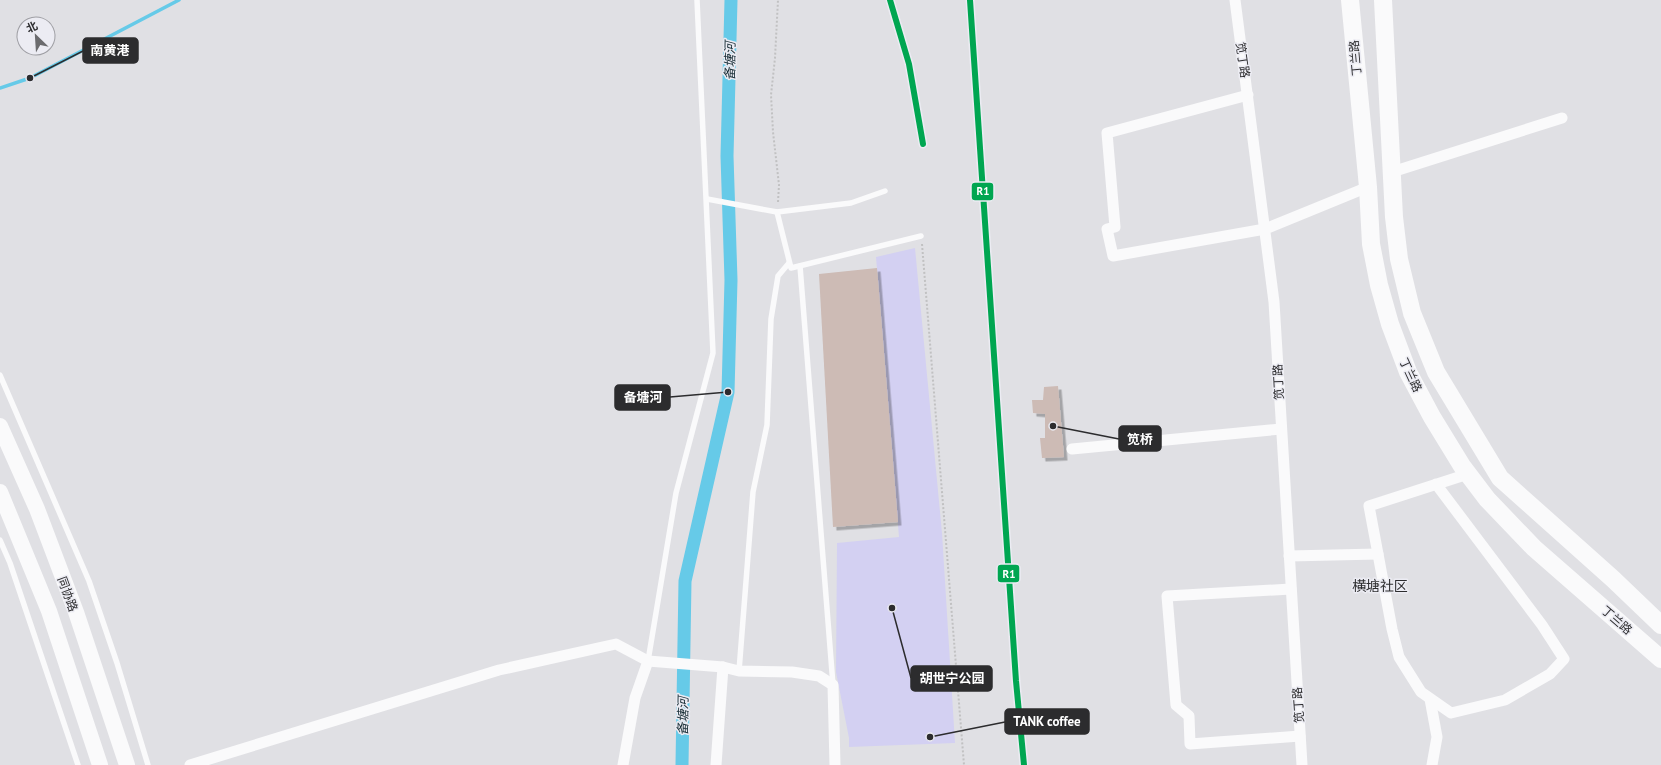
<svg xmlns="http://www.w3.org/2000/svg" width="1661" height="765" font-family="'PT Sans','Noto Sans SC',sans-serif">
<style>
.green{fill:#d3d0f2}
.lines{fill:none;stroke-linecap:round;stroke-linejoin:round}
.stream{stroke:#66cae8;stroke-width:3.5}
.canal{stroke:#66cae8;stroke-width:13}
.building{fill:#cdbbb5;filter:url(#shadow)}
.path{stroke:#c1c1c2;stroke-width:2;stroke-dasharray:2 2;stroke-linecap:butt}
.lane{stroke:#fafafb;stroke-width:5.5}
.street{stroke:#fafafb;stroke-width:11}
.secondary{stroke:#fafafb;stroke-width:16}
.primary{stroke:#fafafb;stroke-width:18}
.rail-1-casing{stroke:#ececf3;stroke-width:9}
.rail-1{stroke:#00a651;stroke-width:6}
.labels{text-anchor:middle;dominant-baseline:central;stroke-width:3;stroke-linejoin:round;paint-order:stroke}
.street-label{font-size:12px;fill:#2c2c2e;stroke:#ececf3}
.water-label{font-size:13px;font-style:italic;fill:#182e36;stroke:#ececf3}
.quarter-label{font-size:14px;fill:#2c2c2e;stroke:#ececf3}
.leader{fill:none;stroke:#2c2c2e;stroke-width:1.5}
.callout-dot{fill:#2c2c2e;stroke:#ececf3;stroke-width:1.5}
.callout{fill:#2c2c2e;stroke:#2c2c2e;stroke-width:1.5}
.callout-label{font-size:13px;text-anchor:middle;font-weight:bold;fill:#fff}
.line-badge{stroke:#ececf3;stroke-width:1.5}
.badge-label{font-size:11px;text-anchor:middle;font-weight:bold;fill:#fff}
</style>
<defs>
<filter id="shadow"><feDropShadow dx="3.5" dy="3.5" stdDeviation="0" flood-color="#0004"/></filter>
</defs>
<rect width="100%" height="100%" fill="#e0e0e4"/>
<polygon class="green" points="915,248 942,533 955,743 849,747 849,738 836,672 837,543 899,537 876,257"/>
<g class="lines">
<polyline class="stream" points="0,88 30,78 179,0"/>
<polyline class="canal" points="682,765 685,581 728,392 731,280 727,156 731,0"/>
</g>
<g class="building">
<polygon points="877,268 898,522 833,527 819,274"/>
<polygon points="1058,386 1064,457 1042,458 1040,438 1045,438 1045,414 1033,413 1032,400 1043,400 1044,387"/>
</g>
<g class="lines">
<g class="path">
<polyline points="778,202 779,185 773,132 771,95 775,58 778,0"/>
<polyline points="922,244 964,765"/>
</g>
<g class="lane">
<polyline points="707,199 777,212 851,203 885,191"/>
<polyline points="777,212 791,268 921,236"/>
<polyline points="800,266 833,685"/>
<polyline points="0,375 89,581 117,663 148,765"/>
<polyline points="0,540 10,563 78,765"/>
<polyline points="648,661 676,493 713,353 697,0"/>
<polyline points="739,671 753,492 767,425 771,319 778,276 789,263"/>
</g>
<g class="street">
<polyline points="1235,0 1274,302 1302,765"/>
<polyline points="1248,95 1107,133 1115,227 1107,229 1113,256 1265,229 1368,187"/>
<polyline points="1392,172 1562,118"/>
<polyline points="1072,449 1281,429"/>
<polyline points="1436,484 1542,625 1564,659 1550,674 1505,700 1451,713 1421,692 1399,657 1392,629 1369,506 1468,474"/>
<polyline points="1289,556 1378,554"/>
<polyline points="1291,589 1167,596 1176,705 1189,716 1190,744 1300,736"/>
<polyline points="1430,699 1437,737 1432,765"/>
<polyline points="190,765 499,670 616,644 648,661 723,667 739,671 792,672 819,676 833,685 835,765"/>
<polyline points="623,765 635,698 648,661"/>
<polyline points="716,765 723,667"/>
</g>
<g class="secondary">
<polyline points="0,426 37,509 76,612 127,765"/>
<polyline points="0,492 49,611 100,765"/>
</g>
<g class="primary">
<polyline points="1350,0 1368,187 1371,244 1379,285 1390,324 1408,372 1432,417 1462,466 1487,499 1534,548 1661,659"/>
<polyline points="1383,0 1394,217 1399,259 1412,313 1436,372 1500,478 1613,579 1661,625"/>
</g>
<defs>
<g id="rail-1">
<polyline points="890,0 909,64 923,144"/>
<polyline points="970,0 1016,681 1024,765"/>
</g>
</defs>
<use href="#rail-1" class="rail-1-casing"/>
<use href="#rail-1" class="rail-1"/>
</g>
<g class="labels">
<g class="street-label">
<text transform="translate(1355 58) rotate(-95)">丁兰路</text>
<text transform="translate(1243 60) rotate(82)">笕丁路</text>
<text transform="translate(1411 375) rotate(65)">丁兰路</text>
<text transform="translate(1278 382) rotate(-93)">笕丁路</text>
<text transform="translate(68 594) rotate(70)">同协路</text>
<text transform="translate(1617 620) rotate(41)">丁兰路</text>
<text transform="translate(1298 705) rotate(-94)">笕丁路</text>
</g>
<g class="water-label">
<text transform="translate(730 61) rotate(-89)">备塘河</text>
<text transform="translate(683 716) rotate(-89)">备塘河</text>
</g>
<g class="quarter-label">
<text x="1380" y="586">横塘社区</text>
</g>
</g>
<path class="leader" d="M30 78L83 51M728 392L670 397M1053 426L1119 439M892 608L911 678M930 737L1005 722"/>
<g class="callout-dot">
<circle cx="30" cy="78" r="4"/>
<circle cx="728" cy="392" r="4"/>
<circle cx="1053" cy="426" r="4"/>
<circle cx="892" cy="608" r="4"/>
<circle cx="930" cy="737" r="4"/>
</g>
<g class="callout">
<rect x="83" y="38" width="55" height="25" rx="4"/>
<rect x="615" y="385" width="55" height="25" rx="4"/>
<rect x="1119" y="426" width="42" height="25" rx="4"/>
<rect x="911" y="666" width="81" height="25" rx="4"/>
<rect x="1005" y="709" width="84" height="25" rx="4"/>
</g>
<g class="callout-label">
<text x="110" y="55">南黄港</text>
<text x="643" y="402">备塘河</text>
<text x="1140" y="444">笕桥</text>
<text x="952" y="683">胡世宁公园</text>
<text x="1047" y="726">TANK coffee</text>
</g>
<g class="line-badge">
<rect x="971" y="182" width="23" height="19" rx="4" fill="#00a651"/>
<rect x="997" y="564" width="23" height="19" rx="4" fill="#00a651"/>
</g>
<g class="badge-label">
<text x="983" y="195">R1</text>
<text x="1009" y="578">R1</text>
</g>
<g transform="translate(36 36) rotate(335)"><circle r="19" fill="#ececf3" stroke="#9f9fa4"/>
<path d="M0-3L7 15L0 10L-7 15Z" fill="#6b6b6e"/>
<text y="-6" font-size="11" font-weight="bold" text-anchor="middle" fill="#2c2c2e">北</text>
</g>
</svg>
